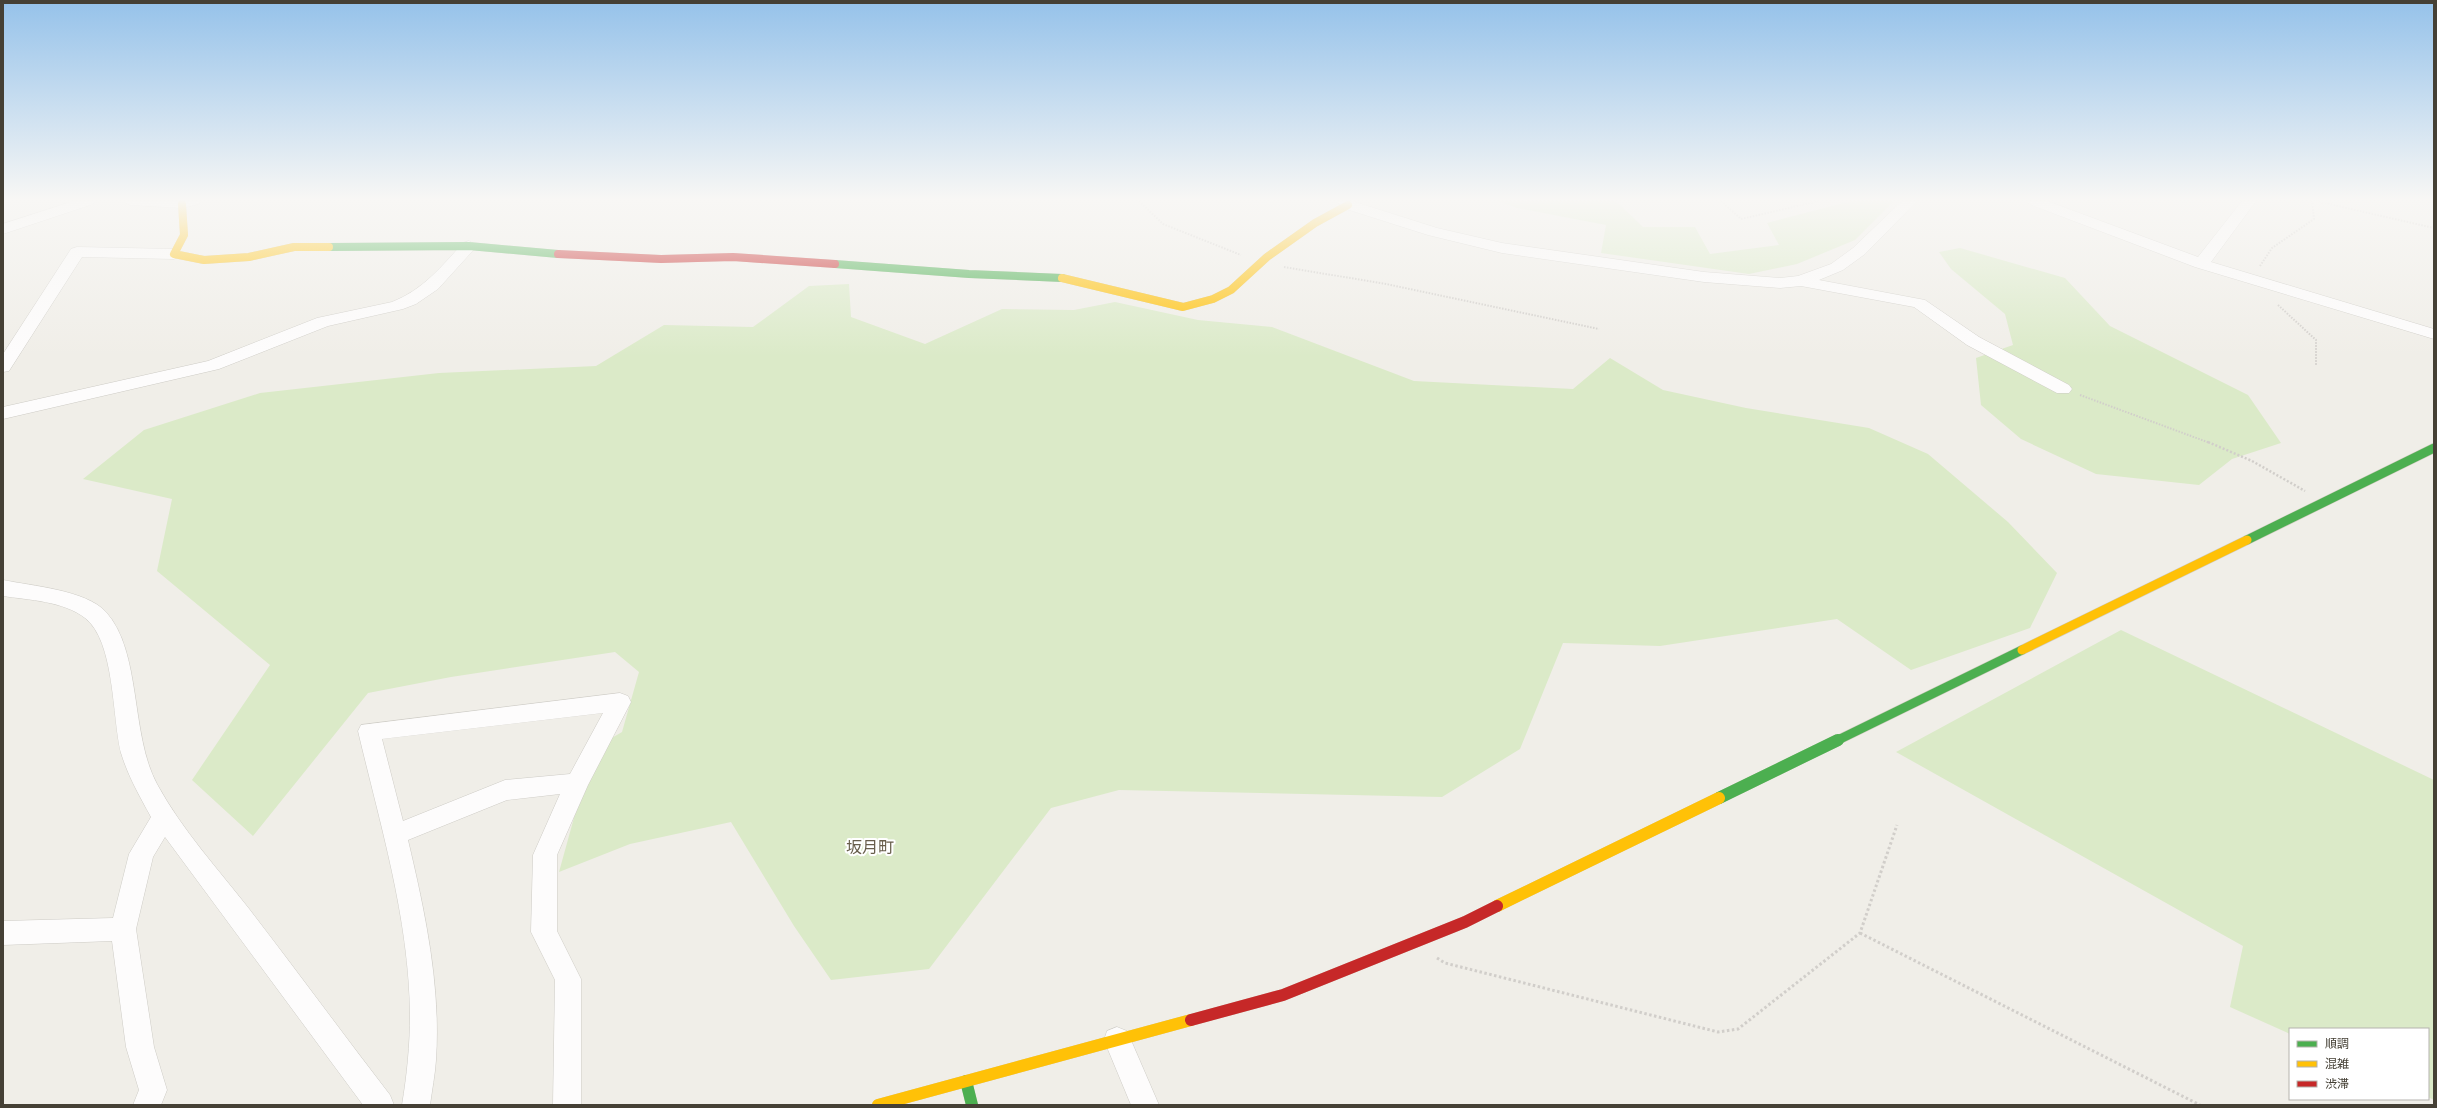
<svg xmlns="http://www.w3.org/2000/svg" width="2437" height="1108" font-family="Raleway,'Noto Sans JP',sans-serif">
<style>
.green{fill:#dbeac8}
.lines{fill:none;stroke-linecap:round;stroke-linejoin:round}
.street-casing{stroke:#ceccc6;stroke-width:1}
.fast-far2-casing{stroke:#cfcbbf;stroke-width:8}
.fast-far1-casing{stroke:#cfcbbf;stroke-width:10}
.fast-casing{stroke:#cfcbbf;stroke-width:12}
.slow-far2-casing{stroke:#cfcbbf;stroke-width:8}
.slow-far1-casing{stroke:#cfcbbf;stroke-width:10}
.slow-casing{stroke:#cfcbbf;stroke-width:12}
.jam-far1-casing{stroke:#cfcbbf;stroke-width:8}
.jam-casing{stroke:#cfcbbf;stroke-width:12}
.path-far2{stroke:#d1ceca;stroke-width:2;stroke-dasharray:1.5 1.5;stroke-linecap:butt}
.path-far1{stroke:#d1ceca;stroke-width:2.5;stroke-dasharray:2 2;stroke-linecap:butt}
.path{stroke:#d1ceca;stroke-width:3;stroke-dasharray:2.5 2.5;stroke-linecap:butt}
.street{fill:#fdfcfc;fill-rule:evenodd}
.fast-far2{stroke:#4caf50;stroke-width:8}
.fast-far1{stroke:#4caf50;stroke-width:9}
.fast{stroke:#4caf50;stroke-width:12}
.slow-far2{stroke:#ffc107;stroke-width:8}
.slow-far1{stroke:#ffc107;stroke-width:9}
.slow{stroke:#ffc107;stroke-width:12}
.jam-far1{stroke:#c62828;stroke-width:8}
.jam{stroke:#c62828;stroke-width:12}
.labels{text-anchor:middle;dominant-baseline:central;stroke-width:4;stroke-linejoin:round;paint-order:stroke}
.near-neighbourhood-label{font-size:16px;fill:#685e4c;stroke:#fff}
</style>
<rect width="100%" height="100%" fill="#f0eee8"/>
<g class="green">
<polygon points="1498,201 1616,201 1643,227 1695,227 1710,254 1779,245 1767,223 1851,201 1894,201 1855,240 1797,264 1749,274 1601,253 1606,225 1517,208"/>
<polygon points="1960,248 2065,278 2110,326 2248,395 2281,443 2232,459 2199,485 2096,474 2021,439 1981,405 1976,358 2013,345 2005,314 1951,269 1939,252"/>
<polygon points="849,284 851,317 925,344 1002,309 1074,310 1115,302 1198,320 1272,327 1414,381 1573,389 1610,358 1663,390 1746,408 1869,428 1928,454 2008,522 2057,573 2030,628 1911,670 1837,619 1660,646 1563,643 1520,749 1442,797 1119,790 1051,808 929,969 831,980 794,926 731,822 630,844 559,872 593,749 622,732 639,672 615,652 451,677 368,693 253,836 192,780 270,665 157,571 172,499 83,479 144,430 260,393 439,373 596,366 664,325 753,327 809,286"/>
<polygon points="2121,630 2434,780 2434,1100 2428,1097 2428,1029 2290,1029 2290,1034 2230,1007 2243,946 1896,752"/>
</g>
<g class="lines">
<defs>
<g id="street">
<polygon points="74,201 95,201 93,204 3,234 3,224"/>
<polygon points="123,201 201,201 199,204 182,208 130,205"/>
<polygon points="1337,201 1352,201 1437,228 1502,243 1704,272 1780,278 1798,276 1831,264 1853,248 1902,201 1917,201 1865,254 1843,270 1819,280 1925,300 1979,337 2069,385 2072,389 2069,393 2057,393 1967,345 1914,307 1801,286 1780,288 1704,282 1502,253 1428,235 1343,208"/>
<polygon points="2027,201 2047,201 2198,257 2242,201 2256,201 2211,262 2434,329 2434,339 2195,267 2029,204"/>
<path d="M469,241L477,246L438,289L416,304L403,309L328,326L219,369L3,419V407L208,361L317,318L392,302C423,290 442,266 463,243Z"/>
<polygon points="77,247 174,249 182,254 174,259 82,257 9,371 3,372 3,354 71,249"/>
<path d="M3,580C32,586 86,590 106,612C142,652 130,734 157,784C182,830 218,869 250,910C297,971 343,1034 390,1095L394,1105H363L165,837L153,857L136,929L154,1047L167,1090L161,1105H133L139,1090L126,1047L112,941L3,945V921L113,918L129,854L151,817C140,797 128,776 121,753C112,717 115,641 85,618C63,601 29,600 3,596Z"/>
<path d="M620,693L628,696L631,702L588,785L557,855V931L581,979V1105H553L555,980L531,932L533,855L560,794L507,800L408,840C425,912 441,986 436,1060C435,1075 432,1090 430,1105H402C407,1075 410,1045 410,1014C409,918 380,824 358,731L361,725ZM603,713L570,774L505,780L403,821L382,739Z"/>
<polygon points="1117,1027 1127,1031 1159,1105 1131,1105 1104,1040 1107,1031"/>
</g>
<g id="fast-far2">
<polyline points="329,247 469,246 558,254"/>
<polyline points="835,264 969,274 1062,278"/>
</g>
<g id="fast-far1">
<polyline points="2247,540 2434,448"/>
<polyline points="1836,741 2022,650"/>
</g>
<g id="fast">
<polyline points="1719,798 1838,740"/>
<polyline points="966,1081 972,1105"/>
</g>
<g id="slow-far2">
<polyline points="182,204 184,235 174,254 204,260 249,257 294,247 329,247"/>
<polyline points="1062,278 1183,307 1213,299 1231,290 1267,257 1315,223 1348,205"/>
</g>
<polyline id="slow-far1" points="2022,650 2247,540"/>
<g id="slow">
<polyline points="1497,906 1719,798"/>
<polyline points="878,1105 1191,1020"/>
</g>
<polyline id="jam-far1" points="558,254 661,259 733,257 835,264"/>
<polyline id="jam" points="1191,1020 1283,995 1465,922 1497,906"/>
</defs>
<use href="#street" class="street-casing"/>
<use href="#fast-far2" class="fast-far2-casing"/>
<use href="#fast-far1" class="fast-far1-casing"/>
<use href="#fast" class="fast-casing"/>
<use href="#slow-far2" class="slow-far2-casing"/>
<use href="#slow-far1" class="slow-far1-casing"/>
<use href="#slow" class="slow-casing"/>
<use href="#jam-far1" class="jam-far1-casing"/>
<use href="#jam" class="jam-casing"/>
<g class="path-far2">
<polyline points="1139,201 1163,224 1241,255"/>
<polyline points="1721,201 1741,219 1819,201"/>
<polyline points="2316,201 2434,228"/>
<polyline points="2260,266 2272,248 2314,219 2312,201"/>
<polyline points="1284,267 1386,284 1599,329"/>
<polyline points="2278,305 2316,340 2316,366"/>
<polyline points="2080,395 2210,443"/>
</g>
<polyline class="path-far1" points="2208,442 2252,461 2305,491"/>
<g class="path">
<polyline points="1860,933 2200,1105"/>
<polyline points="1437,958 1445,963 1718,1032 1738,1029 1860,933 1897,825"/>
</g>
<use href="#street" class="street"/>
<use href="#fast-far2" class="fast-far2"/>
<use href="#fast-far1" class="fast-far1"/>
<use href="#fast" class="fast"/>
<use href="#slow-far2" class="slow-far2"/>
<use href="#slow-far1" class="slow-far1"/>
<use href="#slow" class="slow"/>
<use href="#jam-far1" class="jam-far1"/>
<use href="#jam" class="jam"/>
</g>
<linearGradient id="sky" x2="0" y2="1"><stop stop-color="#95c2ea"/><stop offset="0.56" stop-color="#f8f7f5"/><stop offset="1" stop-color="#f8f7f5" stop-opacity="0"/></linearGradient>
<rect width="2437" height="356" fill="url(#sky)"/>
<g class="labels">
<g class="near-neighbourhood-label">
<text x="870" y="847">坂月町</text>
</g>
</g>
<rect width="2437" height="1108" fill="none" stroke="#454035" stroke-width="8"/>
<rect x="2289" y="1028" width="140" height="72" fill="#ffffff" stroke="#b5b3ae"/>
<rect x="2297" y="1041" width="20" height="6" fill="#4caf50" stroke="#b5b3ae"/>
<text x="2325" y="1048" font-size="12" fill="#454035">順調</text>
<rect x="2297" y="1061" width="20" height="6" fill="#ffc107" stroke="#b5b3ae"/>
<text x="2325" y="1068" font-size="12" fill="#454035">混雑</text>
<rect x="2297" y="1081" width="20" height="6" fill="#c62828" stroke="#b5b3ae"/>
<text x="2325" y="1088" font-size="12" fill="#454035">渋滞</text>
</svg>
